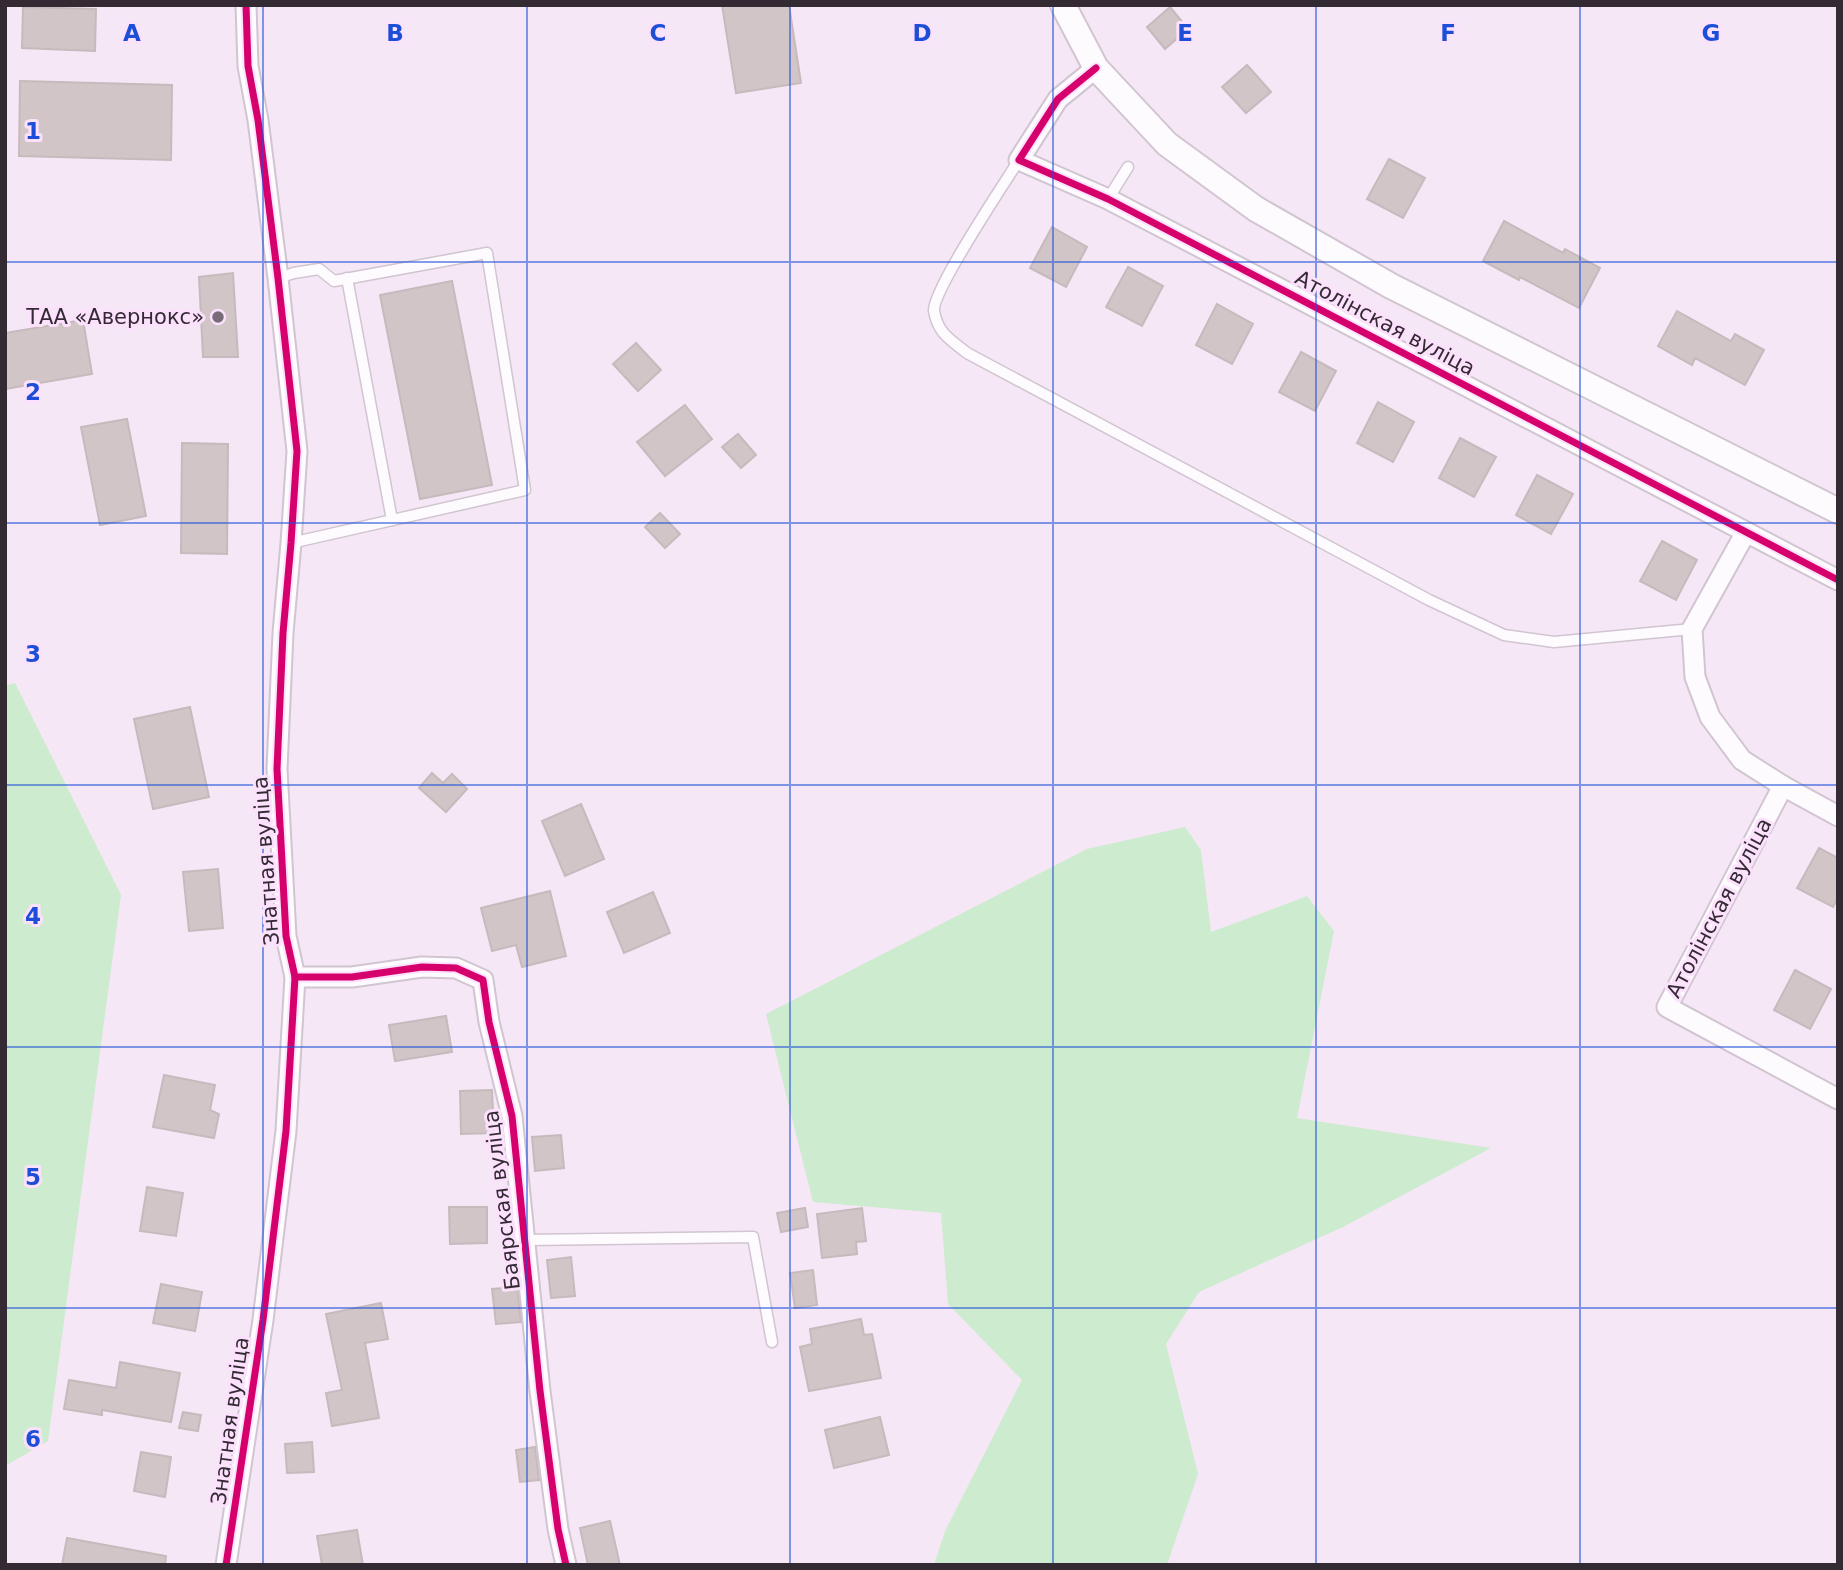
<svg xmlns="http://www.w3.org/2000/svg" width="1843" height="1570" font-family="'DejaVu Sans',sans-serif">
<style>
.green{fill:#cdebcf}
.building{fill:#d2c5c8;stroke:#c6babc;stroke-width:2}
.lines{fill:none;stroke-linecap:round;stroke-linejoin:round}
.service-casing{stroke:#d0c5d0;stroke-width:13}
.minor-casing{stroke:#d0c5d0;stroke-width:23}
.tertiary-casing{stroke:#d0c5d0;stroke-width:28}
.service{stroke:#fefbfe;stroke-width:10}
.minor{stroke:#fefbfe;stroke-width:19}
.tertiary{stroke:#fefbfe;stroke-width:24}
.cycleway-casing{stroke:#fce1fc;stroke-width:11}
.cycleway{stroke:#d6006c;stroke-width:7}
.grid{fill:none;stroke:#1d4ed8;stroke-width:2;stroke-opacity:0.55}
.poi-dot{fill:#786c78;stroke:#fce1fc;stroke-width:2.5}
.labels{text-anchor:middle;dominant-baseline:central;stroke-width:6;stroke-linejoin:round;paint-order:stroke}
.poi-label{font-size:21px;fill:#342a34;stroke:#fce1fc;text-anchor:end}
.street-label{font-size:21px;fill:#342a34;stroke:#fce1fc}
.grid-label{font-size:23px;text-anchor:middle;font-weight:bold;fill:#1d4ed8;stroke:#fce1fc;stroke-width:6;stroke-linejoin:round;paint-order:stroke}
</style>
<rect width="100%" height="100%" fill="#f6e7f6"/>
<g class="green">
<polygon points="15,683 121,895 48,1441 5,1466 5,686"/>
<polygon points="1185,827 1201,850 1211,932 1307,896 1334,931 1297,1118 1491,1148 1343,1227 1199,1292 1166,1344 1198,1474 1167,1565 934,1565 945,1531 1022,1380 948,1304 941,1213 813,1202 766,1014 1087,849"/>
</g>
<g class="building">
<polygon points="722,5 789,5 801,83 736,93"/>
<polygon points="23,7 96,9 95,51 22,48"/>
<polygon points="1170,7 1188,29 1165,49 1147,27"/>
<polygon points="1247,65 1271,92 1246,113 1222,87"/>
<polygon points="20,81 172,85 171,160 19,156"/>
<polygon points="1389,159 1425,178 1403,218 1367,199"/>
<polygon points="1504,221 1563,253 1565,249 1600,268 1579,308 1520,277 1519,280 1483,261"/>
<polygon points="1052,227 1087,247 1066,287 1030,268"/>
<polygon points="1128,267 1163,286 1142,326 1106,307"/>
<polygon points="233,273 238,357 203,357 199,277"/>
<polygon points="452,281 492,485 420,499 380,295"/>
<polygon points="1217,304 1253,324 1232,364 1196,345"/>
<polygon points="1677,311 1731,341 1735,334 1764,350 1745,385 1695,358 1692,365 1658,346"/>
<polygon points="83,320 92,374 5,389 5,333"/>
<polygon points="636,343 661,370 638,391 613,364"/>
<polygon points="1301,352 1336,371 1315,411 1279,392"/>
<polygon points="1378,402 1414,422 1393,462 1357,443"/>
<polygon points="685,405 712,439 665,476 637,442"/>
<polygon points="127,419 146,516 100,525 81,427"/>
<polygon points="738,434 756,455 741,468 722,447"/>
<polygon points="1460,438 1496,457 1474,497 1439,478"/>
<polygon points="182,443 228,444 227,554 181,553"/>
<polygon points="1537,475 1573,494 1551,534 1516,515"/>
<polygon points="660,513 680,534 665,548 645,527"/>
<polygon points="1662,541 1697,560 1676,600 1640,581"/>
<polygon points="190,707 209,797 153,809 134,719"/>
<polygon points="432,773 443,783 452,774 467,789 446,812 419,788"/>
<polygon points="581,804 604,859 565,876 542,821"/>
<polygon points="1819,848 1838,858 1838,898 1833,907 1797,888"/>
<polygon points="218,869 223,928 189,931 183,872"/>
<polygon points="550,891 566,956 522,967 516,945 492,951 481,908"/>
<polygon points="653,892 670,933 624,953 607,912"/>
<polygon points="1795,970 1831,989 1810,1029 1774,1010"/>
<polygon points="446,1016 452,1052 395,1061 389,1025"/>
<polygon points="164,1075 215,1085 210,1110 219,1114 214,1138 153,1127"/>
<polygon points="492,1090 494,1133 461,1134 460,1091"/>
<polygon points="561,1135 564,1168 535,1171 532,1137"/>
<polygon points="147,1187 183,1193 176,1236 140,1231"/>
<polygon points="449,1207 487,1207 487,1243 450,1244"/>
<polygon points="805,1208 808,1227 781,1232 777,1213"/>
<polygon points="862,1208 866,1241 856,1242 857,1254 822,1258 817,1214"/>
<polygon points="571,1257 575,1296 551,1298 547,1260"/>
<polygon points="813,1270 817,1305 795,1308 790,1273"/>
<polygon points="161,1284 202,1292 195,1331 153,1323"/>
<polygon points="517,1287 521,1322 496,1324 492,1289"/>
<polygon points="381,1303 388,1339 365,1343 379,1418 332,1426 326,1393 342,1390 326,1314"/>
<polygon points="861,1319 864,1335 872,1334 881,1378 809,1391 800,1347 812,1344 810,1329"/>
<polygon points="120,1362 180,1373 171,1422 102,1410 102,1415 64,1409 69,1380 116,1388"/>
<polygon points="183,1412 201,1415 198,1431 179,1428"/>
<polygon points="880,1417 889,1455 834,1468 825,1430"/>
<polygon points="312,1442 314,1472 287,1473 285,1444"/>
<polygon points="535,1447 539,1480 520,1482 516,1450"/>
<polygon points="141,1452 171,1457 165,1497 134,1491"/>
<polygon points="610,1521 620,1565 588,1565 580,1528"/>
<polygon points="357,1530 363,1565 322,1565 317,1536"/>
<polygon points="67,1538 166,1556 165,1565 62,1565"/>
</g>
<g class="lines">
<defs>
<g id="service">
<path d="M1019,160C1004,184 932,291 934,311C938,334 951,340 967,353L1429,600L1504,635L1554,642L1692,629"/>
<polyline points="1108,199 1128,167"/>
<polyline points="278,278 294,273 319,269 334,281 487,253 525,490 291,543"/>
<polyline points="347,278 392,520"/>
<polyline points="526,1240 753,1237 772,1342"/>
</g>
<g id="minor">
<polyline points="1096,68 1058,99 1019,160 1108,199 1838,580"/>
<polyline points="1746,532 1692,629 1695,677 1710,717 1742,760 1783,786 1838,816"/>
<polyline points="1783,786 1667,1007 1838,1099"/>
<polyline points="295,977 352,977 422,967 456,968 483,980 489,1022 512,1116 540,1391 558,1529 566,1565"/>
<polyline points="226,1565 263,1320 286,1131 295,977 286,936 277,769 283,633 291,543 297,451 278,278 258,120 248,66 246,5"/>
</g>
<polyline id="tertiary" points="1063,5 1096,68 1167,144 1256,209 1391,286 1838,511"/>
</defs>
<use href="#service" class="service-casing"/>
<use href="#minor" class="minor-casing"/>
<use href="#tertiary" class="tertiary-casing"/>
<use href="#service" class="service"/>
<use href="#minor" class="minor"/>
<use href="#tertiary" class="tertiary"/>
<defs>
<g id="cycleway">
<polyline points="1096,68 1058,99 1019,160 1108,199 1838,580"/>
<polyline points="295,977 352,977 422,967 456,968 483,980 489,1022 512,1116 540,1391 558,1529 566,1565"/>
<polyline points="226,1565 263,1320 286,1131 295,977 286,936 277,769 283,633 291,543 297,451 278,278 258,120 248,66 246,5"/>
</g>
</defs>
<use href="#cycleway" class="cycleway-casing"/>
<use href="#cycleway" class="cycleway"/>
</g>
<path class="grid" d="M263,5V1565M527,5V1565M790,5V1565M1053,5V1565M1316,5V1565M1580,5V1565M5,262H1838M5,523H1838M5,785H1838M5,1047H1838M5,1308H1838"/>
<circle class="poi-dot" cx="218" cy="317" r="7"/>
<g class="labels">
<g class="poi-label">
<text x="204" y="317">ТАА «Авернокс»</text>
</g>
<g class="street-label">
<text transform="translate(1385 323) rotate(28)">Атолінская вуліца</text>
<text transform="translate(266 861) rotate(-94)">Знатная вуліца</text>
<text transform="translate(1719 908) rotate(-62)">Атолінская вуліца</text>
<text transform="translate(502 1200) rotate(-97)">Баярская вуліца</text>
<text transform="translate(230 1421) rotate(-82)">Знатная вуліца</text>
</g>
</g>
<g class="grid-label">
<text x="132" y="41">A</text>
<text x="395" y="41">B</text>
<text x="658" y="41">C</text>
<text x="922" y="41">D</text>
<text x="1185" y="41">E</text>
<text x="1448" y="41">F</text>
<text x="1711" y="41">G</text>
<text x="33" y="139">1</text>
<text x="33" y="400">2</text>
<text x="33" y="662">3</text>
<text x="33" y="924">4</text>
<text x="33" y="1185">5</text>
<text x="33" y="1447">6</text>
</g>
<rect width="1843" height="1570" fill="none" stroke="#342a34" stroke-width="14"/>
</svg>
